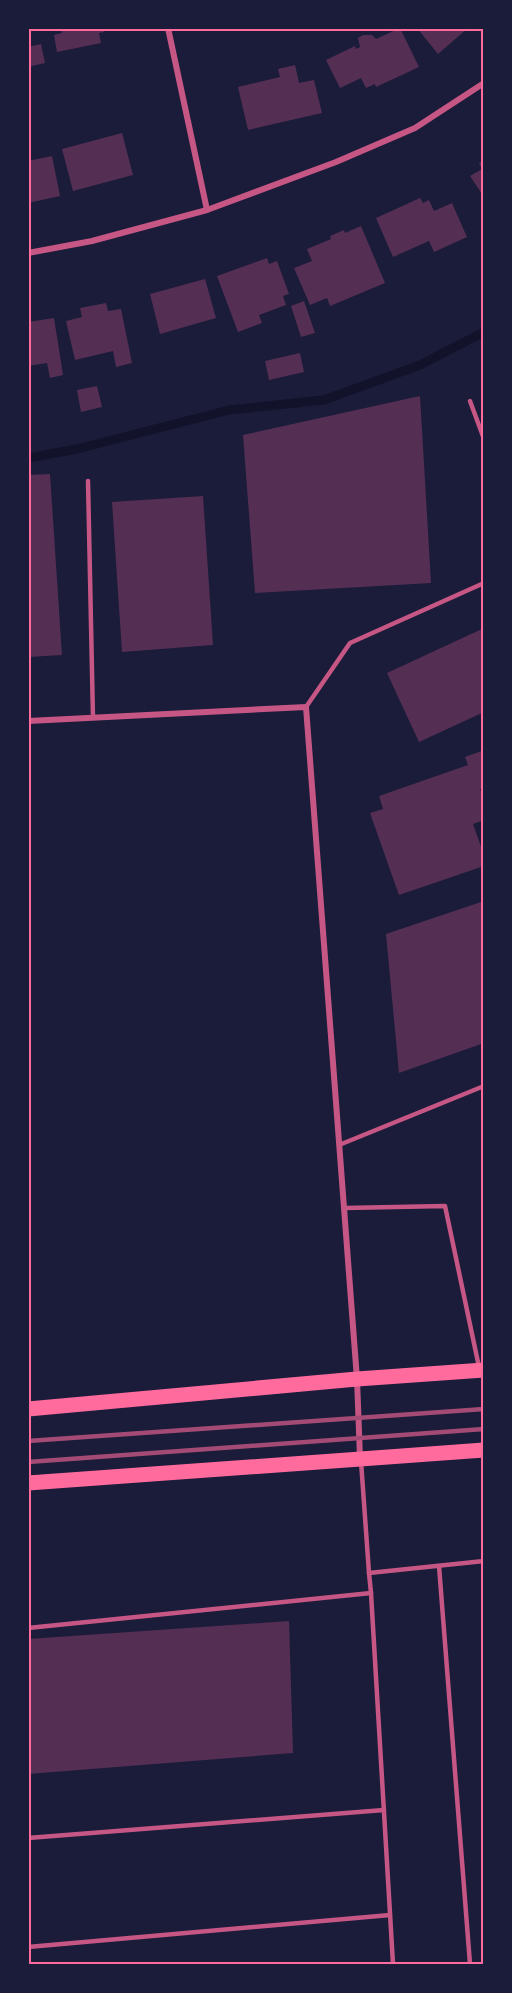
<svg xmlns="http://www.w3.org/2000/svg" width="512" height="1993" font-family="Commissioner,sans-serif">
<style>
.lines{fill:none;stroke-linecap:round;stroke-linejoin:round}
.stream{stroke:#12122b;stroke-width:9}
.building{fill:#542f53}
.service{stroke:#c65784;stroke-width:4.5}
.minor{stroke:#c65784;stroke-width:6}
.primary{stroke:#ff6b9d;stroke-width:15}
.rail{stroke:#a44b75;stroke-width:4.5}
.neatline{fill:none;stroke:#ff6b9d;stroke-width:2}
</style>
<rect width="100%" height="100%" fill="#1b1b3a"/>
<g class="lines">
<polyline class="stream" points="28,458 77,449 229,410 324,400 420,365 484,332"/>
</g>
<g class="building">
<polygon points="61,28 103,28 104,32 99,33 101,43 57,52 54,35 62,33"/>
<polygon points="400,28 419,67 376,87 375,84 366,88 361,78 340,88 326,60 355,46 356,49 360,47 358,38 363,35 372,35 376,39"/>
<polygon points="417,28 468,28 438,54"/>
<polygon points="41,44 45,63 28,67 28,47"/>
<polygon points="295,65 299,83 314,80 322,113 248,130 238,87 280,77 278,69"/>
<polygon points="122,133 133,175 73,191 62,149"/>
<polygon points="52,156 60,196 28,203 28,161"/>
<polygon points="484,160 484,197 470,176 482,169 479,163"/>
<polygon points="420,198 423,203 429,200 434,211 452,203 467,237 434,252 429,241 393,257 376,218"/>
<polygon points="361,226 385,283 330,306 327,298 310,305 294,268 312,261 307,249 331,239 330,236 344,230 345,233"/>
<polygon points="267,258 269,264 277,261 289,294 283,296 286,305 259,315 262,323 238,332 217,276"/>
<polygon points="205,279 216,318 160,334 150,294"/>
<polygon points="304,301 315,333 301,337 291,306"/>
<polygon points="106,303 108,311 121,309 132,363 116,367 113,351 75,360 66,321 82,317 80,308"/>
<polygon points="54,318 63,375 50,378 47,363 28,366 28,322"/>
<polygon points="300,353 304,372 269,380 265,361"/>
<polygon points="97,386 102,407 81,412 77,390"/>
<polygon points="420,396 431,583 255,593 243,435"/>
<polygon points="50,474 62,655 28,657 28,475"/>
<polygon points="203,496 213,645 122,652 112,502"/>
<polygon points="484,628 484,712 419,742 387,673"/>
<polygon points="484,750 484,788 480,789 484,799 484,820 473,824 484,855 484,866 399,895 370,813 383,809 379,796 468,765 465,757"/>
<polygon points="484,901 484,1043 399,1073 386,934"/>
<polygon points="289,1621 293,1753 28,1774 28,1639"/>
</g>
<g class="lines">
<g class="service">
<polyline points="470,401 484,439"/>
<polyline points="88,481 93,718"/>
<polyline points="306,707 350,643 484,583"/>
<polyline points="339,1145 484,1086"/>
<polyline points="345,1208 445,1206 479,1367"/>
<polyline points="361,1461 369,1573 484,1561"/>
<polyline points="439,1566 470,1964"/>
<polyline points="371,1593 393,1964"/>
<polyline points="28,1628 371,1593 369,1573"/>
<polyline points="28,1838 384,1810"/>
<polyline points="28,1947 390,1915"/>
</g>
<g class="minor">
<polyline points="168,28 207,210"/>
<polyline points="28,253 92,241 207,210 336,162 415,128 484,83"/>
<polyline points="28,721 306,707 357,1379 360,1458"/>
</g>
<g class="primary">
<polyline points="28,1409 357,1379 484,1370"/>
<polyline points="28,1483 484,1450"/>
</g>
<g class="rail">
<polyline points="28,1441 484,1409"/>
<polyline points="28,1462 484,1429"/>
</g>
</g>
<rect width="512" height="1993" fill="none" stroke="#1b1b3a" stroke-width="60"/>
<rect x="30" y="30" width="452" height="1933" class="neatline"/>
</svg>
